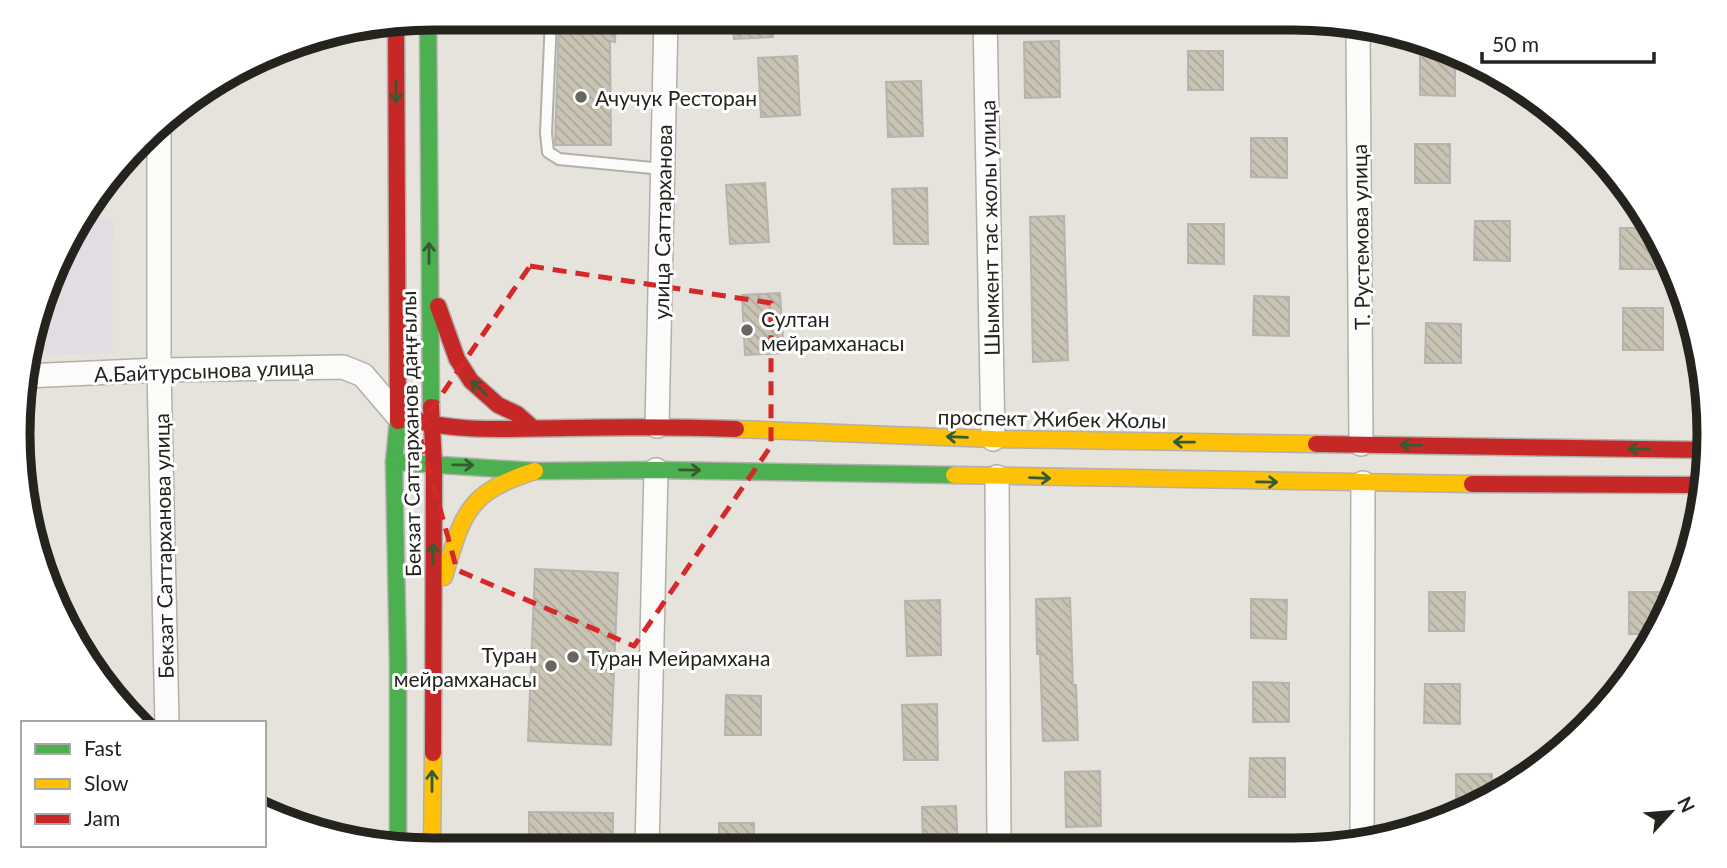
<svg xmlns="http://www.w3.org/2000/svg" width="1727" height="868" font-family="Lato,sans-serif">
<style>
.commercial{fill:#e3dce3}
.building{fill:url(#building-back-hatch);stroke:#b6b4ae;stroke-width:2}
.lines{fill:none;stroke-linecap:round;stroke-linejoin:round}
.lane-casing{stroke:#b2b0ab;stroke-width:14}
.street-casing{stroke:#b2b0ab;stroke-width:26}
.fast-casing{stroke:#b2b0ab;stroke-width:19}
.slow-casing{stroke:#b2b0ab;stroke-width:19}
.jam-casing{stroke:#b2b0ab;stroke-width:19}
.lane{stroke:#fbfbfa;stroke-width:10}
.street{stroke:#fbfbfa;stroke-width:23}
.fast{stroke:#4caf50;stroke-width:16}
.slow{stroke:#ffc107;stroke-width:16}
.jam{stroke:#c62828;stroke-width:16}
.oneway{stroke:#355b32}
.marked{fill:none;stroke:#d62828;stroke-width:5;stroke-dasharray:14 9;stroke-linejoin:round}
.poi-dot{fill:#686660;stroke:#fff;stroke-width:2.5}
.labels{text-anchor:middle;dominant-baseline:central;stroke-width:6;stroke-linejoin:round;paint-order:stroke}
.poi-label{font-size:21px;fill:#25231e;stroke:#fff;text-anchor:start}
.street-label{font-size:21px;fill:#25231e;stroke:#fff}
.rim{fill:none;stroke:#25231e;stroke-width:9}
</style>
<defs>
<pattern id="building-back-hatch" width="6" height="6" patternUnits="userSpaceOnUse" patternTransform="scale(1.75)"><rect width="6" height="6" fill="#c8c3b3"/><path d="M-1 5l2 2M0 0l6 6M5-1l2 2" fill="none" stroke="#aca79a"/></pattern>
</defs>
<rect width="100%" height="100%" fill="#e5e3db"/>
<polygon class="commercial" points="96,194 100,195 95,216 113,221 112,353 26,355 87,203"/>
<g class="building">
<polygon points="559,18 616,18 615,42 610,41 611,145 555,145"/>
<polygon points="733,18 772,18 773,37 734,39"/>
<polygon points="1059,41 1060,97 1025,98 1024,42"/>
<rect x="1188" y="51" width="35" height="39"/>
<polygon points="797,56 800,115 761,117 758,58"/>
<polygon points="1420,56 1455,56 1455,96 1420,95"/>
<polygon points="921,81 923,136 888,137 886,82"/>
<polygon points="1251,138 1287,138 1287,178 1251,177"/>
<rect x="1415" y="144" width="35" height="39"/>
<polygon points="765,183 769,242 730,244 726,185"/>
<polygon points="927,188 928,244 894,244 892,189"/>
<polygon points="1064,216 1068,360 1033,362 1030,217"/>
<polygon points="1475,221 1510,221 1510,261 1474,260"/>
<polygon points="1188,224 1224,224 1224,264 1188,263"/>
<polygon points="1620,228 1646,228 1660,253 1660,269 1620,269"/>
<polygon points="780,293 784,353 745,355 742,295"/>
<polygon points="1254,296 1289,297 1289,336 1253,335"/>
<rect x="1623" y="308" width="40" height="42"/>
<polygon points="1426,323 1461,324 1461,363 1425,363"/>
<polygon points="535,569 618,573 611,745 528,741"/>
<polygon points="1429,592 1465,592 1464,631 1429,631"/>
<polygon points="1629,592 1669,592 1667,618 1657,634 1629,634"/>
<polygon points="1070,598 1073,685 1076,685 1078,740 1043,741 1040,654 1037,654 1036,599"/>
<polygon points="1251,599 1287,600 1286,639 1251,638"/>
<polygon points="940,600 941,655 907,656 905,601"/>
<polygon points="1253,682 1289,683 1289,722 1253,722"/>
<polygon points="1425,684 1460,684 1460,724 1424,723"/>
<polygon points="726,695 761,696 761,735 725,735"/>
<polygon points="937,704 938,760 904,760 902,705"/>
<polygon points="1250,758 1285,758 1285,797 1249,797"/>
<polygon points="1100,771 1101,826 1066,827 1065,772"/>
<polygon points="1456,774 1492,774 1492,796 1456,816"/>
<polygon points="956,806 958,848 923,848 922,807"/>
<polygon points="529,812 613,813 613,849 529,849"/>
<rect x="719" y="823" width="35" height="26"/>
</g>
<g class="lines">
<defs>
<polyline id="lane" points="551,18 546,133 548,152 559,159 663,169"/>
<g id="street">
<polyline points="985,18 993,439"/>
<polyline points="1358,29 1361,444"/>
<polyline points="159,127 159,370 167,723"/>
<polyline points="25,376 159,370 343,367 363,375 398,416"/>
<polyline points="657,426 666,18"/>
<polyline points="997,477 999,848"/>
<polyline points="1362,843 1363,483"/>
<polyline points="647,849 656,470"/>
</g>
<g id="fast">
<polyline points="428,18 431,407"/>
<polyline points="398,421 394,462 398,662 398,847"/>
<polyline points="394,462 535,471 656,470 954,475"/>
</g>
<g id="slow">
<polyline points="736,429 993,439 1316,444"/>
<polyline points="954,475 1472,484"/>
<path d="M444,577C463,512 468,492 535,471"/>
<polyline points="432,850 433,753"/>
</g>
<g id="jam">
<polyline points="396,24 398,421"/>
<polyline points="438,306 457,359 471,381 498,405 517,414 533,428"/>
<polyline points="431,407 434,465 433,753"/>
<path d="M408,418C459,434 516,428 569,428C625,427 680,427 736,429"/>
<polyline points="1316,444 1707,450"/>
<polyline points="1472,484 1702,485"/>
</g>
</defs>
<use href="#lane" class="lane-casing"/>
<use href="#street" class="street-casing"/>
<use href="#fast" class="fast-casing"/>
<use href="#slow" class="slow-casing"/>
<use href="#jam" class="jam-casing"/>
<use href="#lane" class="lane"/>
<use href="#street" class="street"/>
<use href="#fast" class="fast"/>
<use href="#slow" class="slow"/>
<use href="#jam" class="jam"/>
</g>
<defs><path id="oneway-shaft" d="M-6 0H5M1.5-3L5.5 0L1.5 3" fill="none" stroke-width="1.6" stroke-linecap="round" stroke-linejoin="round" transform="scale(1.75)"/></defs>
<g class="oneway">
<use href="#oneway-shaft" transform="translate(396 92) rotate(90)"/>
<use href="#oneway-shaft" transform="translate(429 253) rotate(-90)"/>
<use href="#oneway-shaft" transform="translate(479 388) rotate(-138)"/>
<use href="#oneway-shaft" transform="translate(957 437) rotate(-178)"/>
<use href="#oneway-shaft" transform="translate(1184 442) rotate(-179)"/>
<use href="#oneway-shaft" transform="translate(1411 445) rotate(-179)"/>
<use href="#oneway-shaft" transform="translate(1639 449) rotate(-179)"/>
<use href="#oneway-shaft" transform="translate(463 465) rotate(1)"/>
<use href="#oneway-shaft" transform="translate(690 470) rotate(1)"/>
<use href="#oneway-shaft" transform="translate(1040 478) rotate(2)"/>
<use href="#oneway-shaft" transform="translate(1267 482) rotate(1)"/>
<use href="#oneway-shaft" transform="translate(433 554) rotate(-90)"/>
<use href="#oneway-shaft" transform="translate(432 781) rotate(-90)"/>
</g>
<path class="marked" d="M530,266L771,303V446L634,646L457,570L418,429Z"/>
<g class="poi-dot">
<circle cx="581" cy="97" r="7"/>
<circle cx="747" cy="330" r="7"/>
<circle cx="573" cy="657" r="7"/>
<circle cx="551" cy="666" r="7"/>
</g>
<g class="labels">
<g class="poi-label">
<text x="595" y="97">Ачучук Ресторан</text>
<text x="761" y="318">Султан<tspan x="761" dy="24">мейрамханасы</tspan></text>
<text x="537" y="654" text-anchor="end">Туран<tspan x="537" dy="24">мейрамханасы</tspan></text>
<text x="587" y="657">Туран Мейрамхана</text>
</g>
<g class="street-label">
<text transform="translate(662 222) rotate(-89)">улица Саттарханова</text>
<text transform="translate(989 228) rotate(-91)">Шымкент тас жолы улица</text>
<text transform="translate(1360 237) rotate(-91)">Т. Рустемова улица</text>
<text transform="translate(204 370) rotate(-2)">А.Байтурсынова улица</text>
<text transform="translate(1052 418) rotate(1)">проспект Жибек Жолы</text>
<text transform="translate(410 434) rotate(-91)">Бекзат Саттарханов даңғылы</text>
<text transform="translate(163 546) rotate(-91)">Бекзат Саттарханова улица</text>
</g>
</g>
<path d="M0 0H1727V868H0ZM434 30H1293A404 404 0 0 1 1697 434V434A404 404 0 0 1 1293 838H434A404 404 0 0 1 30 434V434A404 404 0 0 1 434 30Z" fill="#fff" fill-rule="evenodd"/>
<path class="rim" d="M434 30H1293A404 404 0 0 1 1697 434V434A404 404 0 0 1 1293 838H434A404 404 0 0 1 30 434V434A404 404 0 0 1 434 30Z"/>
<rect x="21" y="721" width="245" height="126" fill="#ffffff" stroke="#a8a7a5" stroke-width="2"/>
<rect x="35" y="744" width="35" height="10" fill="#4caf50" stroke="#a8a7a5" stroke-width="2"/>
<text x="84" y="756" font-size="21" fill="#25231e">Fast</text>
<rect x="35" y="779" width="35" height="10" fill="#ffc107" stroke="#a8a7a5" stroke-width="2"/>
<text x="84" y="791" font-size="21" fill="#25231e">Slow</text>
<rect x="35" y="814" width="35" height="10" fill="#c62828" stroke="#a8a7a5" stroke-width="2"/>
<text x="84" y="826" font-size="21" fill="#25231e">Jam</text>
<g transform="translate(1671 812) rotate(64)" stroke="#ffffff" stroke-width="5" paint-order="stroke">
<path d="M0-5L12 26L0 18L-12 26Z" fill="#25231e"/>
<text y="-10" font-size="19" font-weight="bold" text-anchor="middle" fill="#25231e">N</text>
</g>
<path d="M1482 52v10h172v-10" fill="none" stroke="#25231e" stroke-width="3.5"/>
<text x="1492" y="52" font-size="21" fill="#25231e" stroke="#ffffff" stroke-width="5" paint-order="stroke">50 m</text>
</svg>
